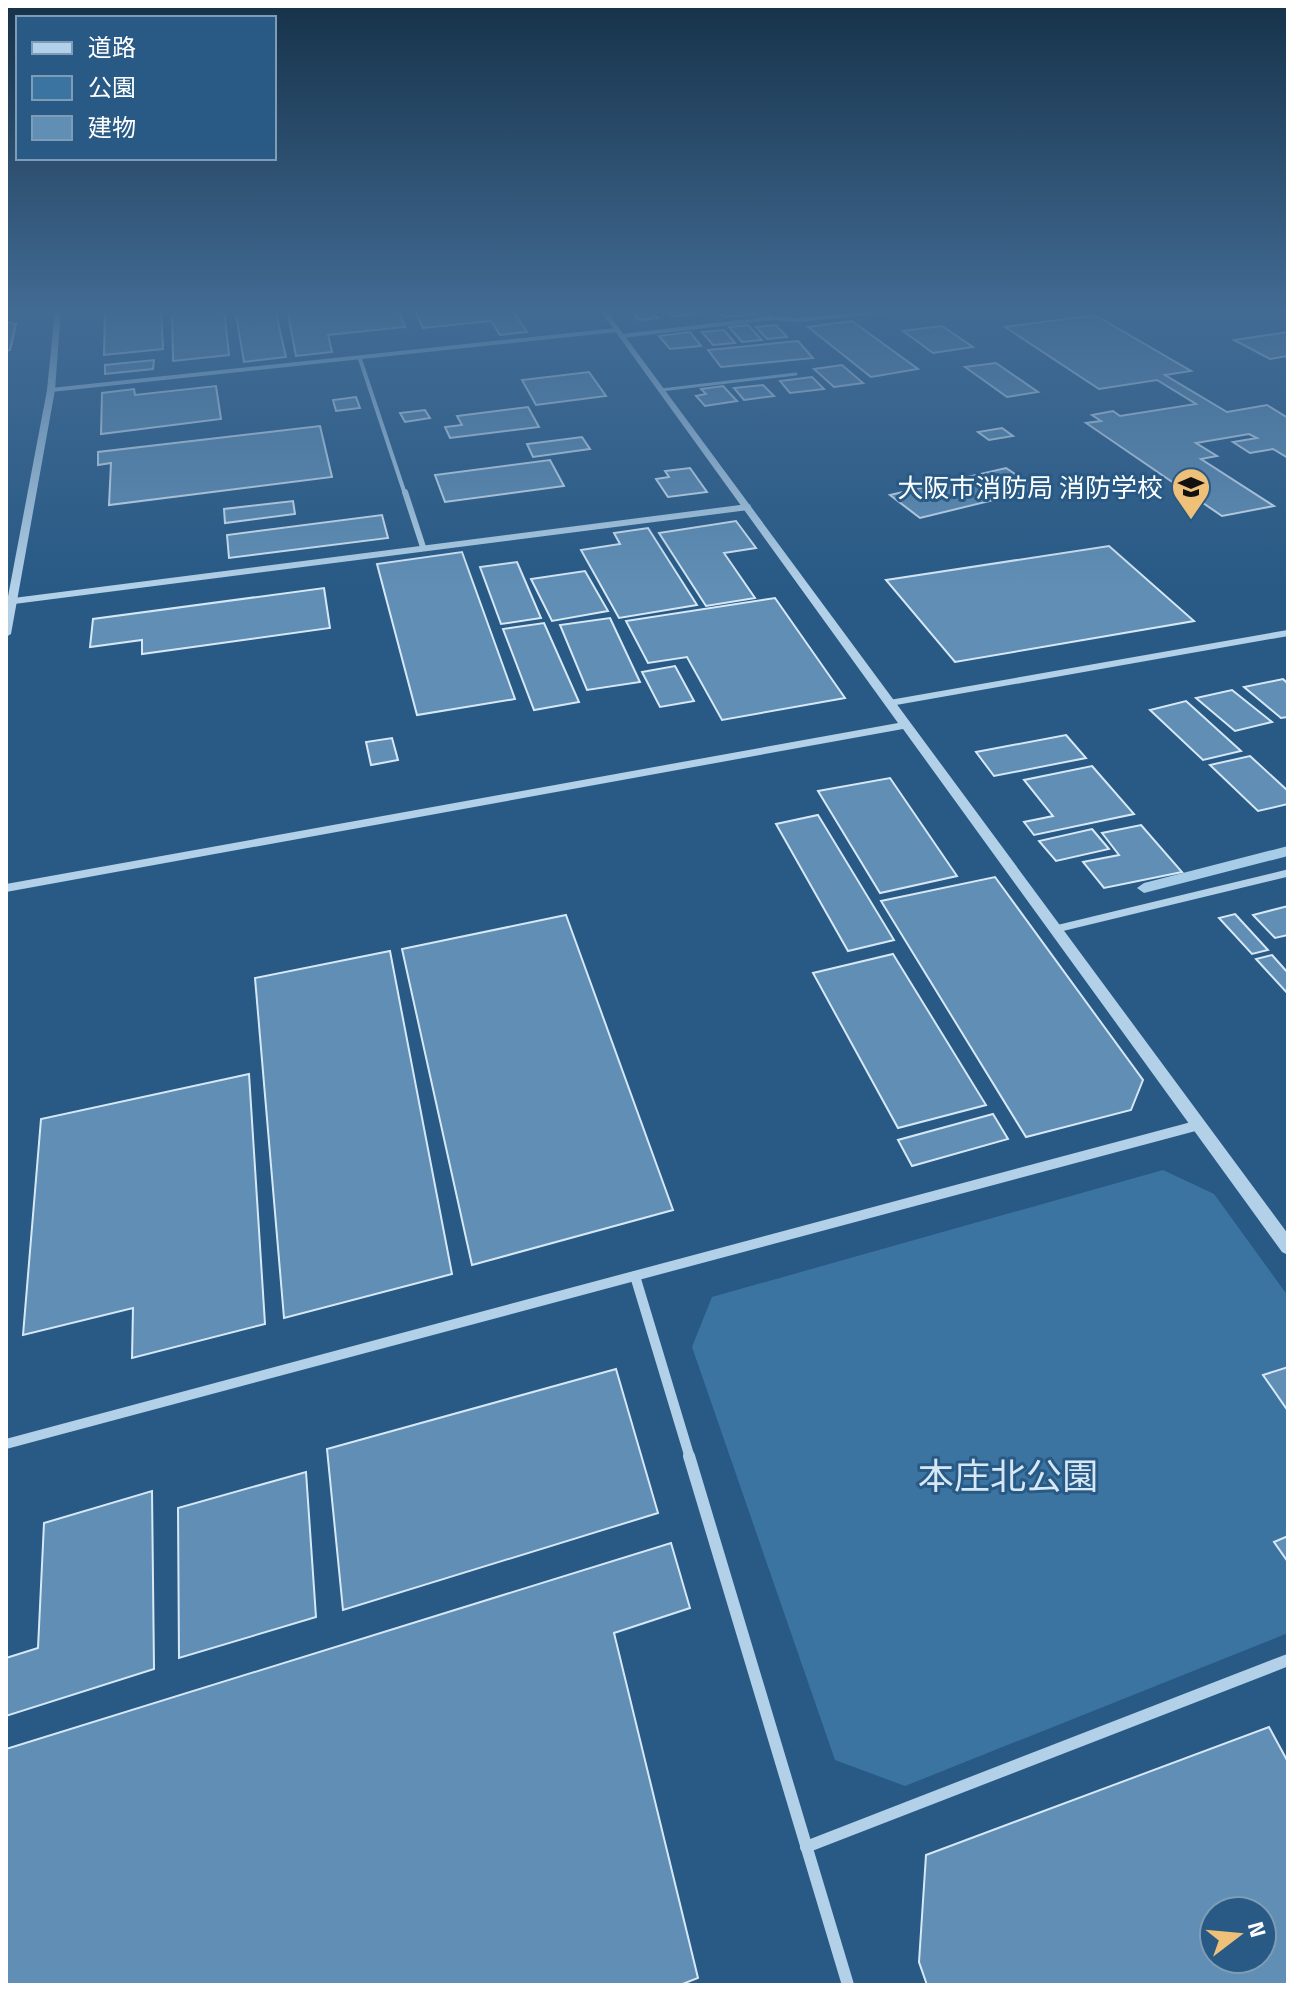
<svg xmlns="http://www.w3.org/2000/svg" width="1294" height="1991" font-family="'Titillium Web','Noto Sans JP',sans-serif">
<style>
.green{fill:#3c74a1}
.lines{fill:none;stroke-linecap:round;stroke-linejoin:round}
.stream{fill:#a7cce8;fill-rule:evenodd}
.building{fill:#608eb4;stroke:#d6e8f6;stroke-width:2;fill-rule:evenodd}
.service{stroke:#b2d0e7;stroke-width:3}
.minor-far4{stroke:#b2d0e7;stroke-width:4}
.minor-far3{stroke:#b2d0e7;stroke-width:6}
.minor-far2{stroke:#b2d0e7;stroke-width:7}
.minor-far1{stroke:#b2d0e7;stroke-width:10}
.minor{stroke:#b2d0e7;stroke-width:12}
.tertiary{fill:#b2d0e7;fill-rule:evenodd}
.labels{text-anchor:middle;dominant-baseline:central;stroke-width:6;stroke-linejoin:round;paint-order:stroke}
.far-poi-label{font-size:26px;fill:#fff;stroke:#285a85;text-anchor:end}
.near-park-label{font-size:36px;fill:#d6e8f6;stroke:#285a85}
</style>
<rect width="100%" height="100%" fill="#285a85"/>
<polygon class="green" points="1163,1170 1214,1194 1288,1296 1288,1633 905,1786 835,1760 692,1347 712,1297"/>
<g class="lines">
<polygon class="stream" points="1288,846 1288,856 1144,893 1137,888 1144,883"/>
</g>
<g class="building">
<polygon points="105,309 161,309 163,349 104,355"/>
<polygon points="172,309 224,309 229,355 173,361"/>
<polygon points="235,309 275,309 286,357 244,362"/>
<polygon points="287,309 398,309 405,327 328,335 332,352 296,356"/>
<polygon points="414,309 512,309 527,332 500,335 491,321 423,328"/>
<polygon points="629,309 650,309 658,318 639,320"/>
<polygon points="666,309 699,309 703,313 672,316"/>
<polygon points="715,309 752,309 757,314 724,317"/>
<polygon points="1095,315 1191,371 1165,375 1227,412 1267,405 1288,418 1288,458 1273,449 1250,453 1233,442 1257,438 1249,434 1196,443 1217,456 1201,459 1274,506 1222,516 1086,423 1101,421 1092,415 1113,411 1120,416 1196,404 1157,380 1099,389 1005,327"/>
<polygon points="852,321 918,369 871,377 808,327"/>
<polygon points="6,322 16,324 10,350 6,351"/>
<polygon points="748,325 762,340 742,342 729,327"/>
<polygon points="776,325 787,337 767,339 756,327"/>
<polygon points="942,326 973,347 933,353 903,331"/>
<polygon points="724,330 735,343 713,345 702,332"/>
<polygon points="690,332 701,346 670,349 659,336"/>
<polygon points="1288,332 1288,356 1270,359 1234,340"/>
<polygon points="798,341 813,358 721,367 708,350"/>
<polygon points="154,360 153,369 105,374 105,365"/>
<polygon points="996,363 1038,392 1007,397 965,367"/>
<polygon points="842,365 863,383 834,387 814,369"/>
<polygon points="589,372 606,396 536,405 522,380"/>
<polygon points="812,377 824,389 790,393 780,381"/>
<polygon points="763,385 774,396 744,400 734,388"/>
<polygon points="216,386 221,419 101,434 102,393 134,389 135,395"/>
<polygon points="723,386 737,401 705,406 696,396 706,394 701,389"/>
<polygon points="356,397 360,408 336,411 333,400"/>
<polygon points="528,407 539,427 450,438 445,427 462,425 457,416"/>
<polygon points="425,410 430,418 405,422 400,413"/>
<polygon points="320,426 332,477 109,505 111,463 98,465 98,452"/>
<polygon points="1002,428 1013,436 989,440 978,432"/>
<polygon points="582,437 590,449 533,457 527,444"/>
<polygon points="550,460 564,486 445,502 435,475"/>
<polygon points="690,468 707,492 668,497 656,479 669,477 665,471"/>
<polygon points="1006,468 1038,489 920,518 890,495"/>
<polygon points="293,501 295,514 225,523 224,509"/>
<polygon points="382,515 388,538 229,558 227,535"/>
<polygon points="736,521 756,548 724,553 755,598 706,606 659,533"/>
<polygon points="648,528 697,605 619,618 581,550 620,544 614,533"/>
<polygon points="1109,546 1194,621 955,662 886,580"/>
<polygon points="462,552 515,699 417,715 377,564"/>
<polygon points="517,562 541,618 501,624 480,567"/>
<polygon points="585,571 608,611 552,621 531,579"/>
<polygon points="324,588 330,628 142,654 142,640 90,647 93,619"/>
<polygon points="775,598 845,698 722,720 687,657 648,663 626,621"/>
<polygon points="610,618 640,682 587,690 560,625"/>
<polygon points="544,623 579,702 534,710 503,629"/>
<polygon points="675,666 694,701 660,707 642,672"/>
<polygon points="1283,679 1288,684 1288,717 1281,718 1244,687"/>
<polygon points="1232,690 1272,722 1235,731 1196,698"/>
<polygon points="1186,701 1241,751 1203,760 1150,710"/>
<polygon points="1066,735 1086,758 994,776 976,752"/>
<polygon points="392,738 398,760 371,765 366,742"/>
<polygon points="1250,756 1288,791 1288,804 1258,811 1210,765"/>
<polygon points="1092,766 1134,814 1034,835 1024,822 1053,816 1024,780"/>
<polygon points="890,778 957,876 880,893 818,791"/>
<polygon points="818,815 894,940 848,951 776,824"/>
<polygon points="1141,825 1182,872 1104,888 1083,862 1119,855 1102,833"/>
<polygon points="1092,829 1109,849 1056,861 1039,841"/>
<polygon points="995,877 1143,1080 1131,1110 1026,1137 881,901"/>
<polygon points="1288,906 1288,935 1275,938 1253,915"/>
<polygon points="1235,914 1268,950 1252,954 1219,918"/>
<polygon points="566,915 673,1210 472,1265 402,949"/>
<polygon points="390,951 452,1274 284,1318 255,978"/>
<polygon points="893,954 986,1105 898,1128 813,973"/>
<polygon points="1272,955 1288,973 1288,994 1256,959"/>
<polygon points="249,1074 265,1324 132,1358 133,1308 23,1335 41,1119"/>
<polygon points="993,1114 1008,1139 912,1166 898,1140"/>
<polygon points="1288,1367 1288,1411 1263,1375"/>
<polygon points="616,1369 658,1513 343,1610 327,1449"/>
<polygon points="306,1472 316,1617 179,1658 178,1508"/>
<polygon points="152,1491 154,1669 6,1716 6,1658 38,1648 44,1523"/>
<polygon points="1288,1536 1288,1562 1274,1542"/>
<polygon points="671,1543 690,1608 614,1633 698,1978 680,1985 6,1985 6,1749"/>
<path d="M1269,1727L1288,1762V1985H927L919,1962L926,1855ZM1214,1911H1262V1959H1214Z"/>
</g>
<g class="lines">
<g class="service">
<polyline points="762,309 773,318"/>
<polyline points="661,390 796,374"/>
</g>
<g class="minor-far4">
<polyline points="622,336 773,318 796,320 914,309"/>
<polyline points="360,359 405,494"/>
<polyline points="51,390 617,330"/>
</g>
<g class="minor-far3">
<polyline points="405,492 423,547"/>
<polyline points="6,602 748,507"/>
<polyline points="890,703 1288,633"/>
</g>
<polyline class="minor-far2" points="1056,929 1288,873"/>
<g class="minor-far1">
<polyline points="635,1276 690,1458"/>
<polyline points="6,1444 1199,1125"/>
</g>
<g class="minor">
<polyline points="689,1456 848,1985"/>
<polyline points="806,1847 1288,1660"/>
</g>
<g class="tertiary">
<polygon points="55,309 61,309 55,390 11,634 6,637 6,607 47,390"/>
<polygon points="599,309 605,309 1288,1234 1288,1255 1282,1252 903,729 6,892 6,884 898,723"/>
</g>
</g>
<linearGradient id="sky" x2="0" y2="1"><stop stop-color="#163249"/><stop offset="0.53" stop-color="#426b94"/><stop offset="1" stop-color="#426b94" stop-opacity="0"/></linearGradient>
<rect width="1294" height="587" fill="url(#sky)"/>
<defs>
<symbol id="school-pin" viewBox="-11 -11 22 30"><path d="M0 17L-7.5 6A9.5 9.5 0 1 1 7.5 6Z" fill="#efc078" stroke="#285a85"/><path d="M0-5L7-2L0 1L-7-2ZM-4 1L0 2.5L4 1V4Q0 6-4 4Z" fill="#111"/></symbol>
</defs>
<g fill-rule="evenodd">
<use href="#school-pin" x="1169" y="465" width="44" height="60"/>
</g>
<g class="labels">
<g class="far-poi-label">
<text x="1163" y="487">大阪市消防局 消防学校</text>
</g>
<g class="near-park-label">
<text x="1008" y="1475">本庄北公園</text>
</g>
</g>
<rect width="1294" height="1991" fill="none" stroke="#ffffff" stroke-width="16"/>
<rect x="16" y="16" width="260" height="144" fill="#285a85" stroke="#7e9cb6" stroke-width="2"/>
<rect x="32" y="42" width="40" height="12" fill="#b2d0e7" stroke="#7e9cb6" stroke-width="2"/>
<text x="88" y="56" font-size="24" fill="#ffffff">道路</text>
<rect x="32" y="76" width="40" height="24" fill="#3c74a1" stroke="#7e9cb6" stroke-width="2"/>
<text x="88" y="96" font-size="24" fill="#ffffff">公園</text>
<rect x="32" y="116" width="40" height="24" fill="#608eb4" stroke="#7e9cb6" stroke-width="2"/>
<text x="88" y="136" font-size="24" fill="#ffffff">建物</text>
<g transform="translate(1238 1935) rotate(74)"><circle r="38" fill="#285a85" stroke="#7e9cb6" stroke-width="2"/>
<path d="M0-6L14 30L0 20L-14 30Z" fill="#efc078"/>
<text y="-12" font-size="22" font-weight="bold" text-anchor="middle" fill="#ffffff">N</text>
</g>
</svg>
